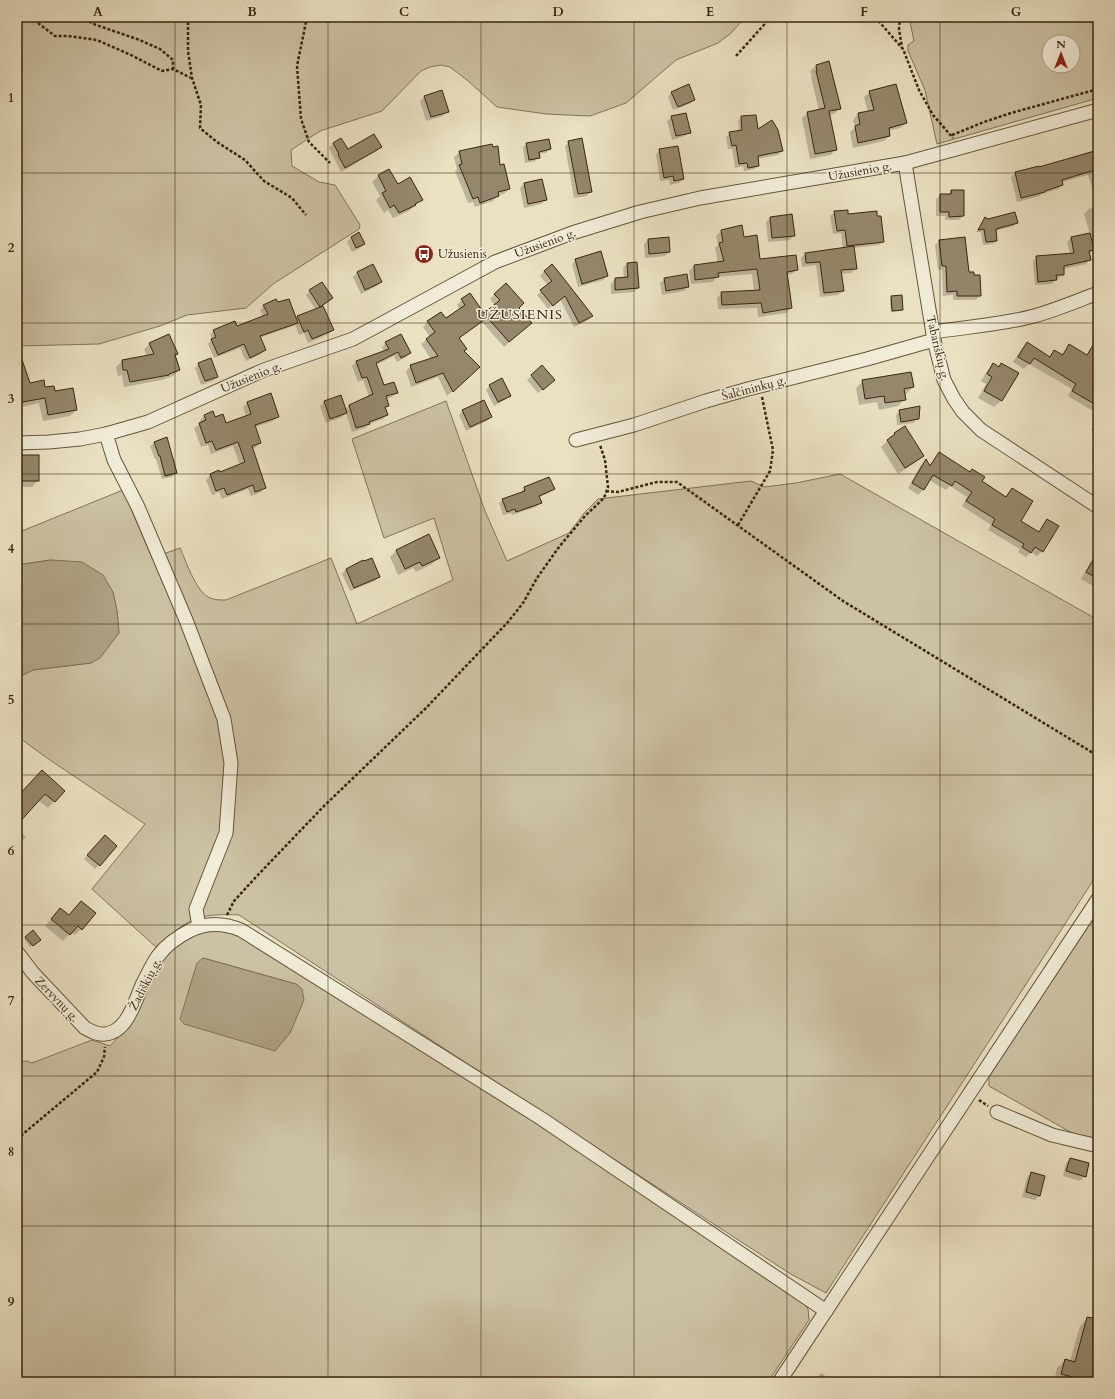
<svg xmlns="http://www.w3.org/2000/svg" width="1115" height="1399" font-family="Cardo,serif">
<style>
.green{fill:#ccc1a4;stroke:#827458;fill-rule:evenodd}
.water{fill:#aea185;stroke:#7f7055}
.shadow{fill:#0003}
.building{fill:#95876c;stroke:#39260d}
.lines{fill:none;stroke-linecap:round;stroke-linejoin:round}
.minor-casing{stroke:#65553a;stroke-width:15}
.path{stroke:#39260d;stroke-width:2.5;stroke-dasharray:3 2;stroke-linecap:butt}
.minor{stroke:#f1ecd8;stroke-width:13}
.grid{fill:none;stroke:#39260d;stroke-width:1;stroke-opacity:0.55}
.labels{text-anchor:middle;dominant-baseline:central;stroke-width:3;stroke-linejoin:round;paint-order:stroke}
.street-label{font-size:12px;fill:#39260d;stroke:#f1ecd8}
.poi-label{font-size:12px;fill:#39260d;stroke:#f1ecd8;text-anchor:start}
.quarter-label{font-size:14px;letter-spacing:1px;fill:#39260d;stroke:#f1ecd8}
.neatline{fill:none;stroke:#39260d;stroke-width:1.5}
.grid-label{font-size:13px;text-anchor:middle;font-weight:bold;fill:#39260d}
</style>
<rect width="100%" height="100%" fill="#eae1c3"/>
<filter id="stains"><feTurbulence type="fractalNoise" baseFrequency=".005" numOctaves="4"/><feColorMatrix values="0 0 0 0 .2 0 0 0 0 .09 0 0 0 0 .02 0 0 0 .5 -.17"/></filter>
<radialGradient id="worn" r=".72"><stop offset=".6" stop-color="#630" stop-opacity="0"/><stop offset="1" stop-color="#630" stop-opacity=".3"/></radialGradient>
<g class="green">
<polygon points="17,17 743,17 742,21 730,34 718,43 676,60 626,103 590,116 546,114 497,107 467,80 450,67 441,65 430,67 421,71 382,111 320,131 291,150 292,166 319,182 335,185 360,225 359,229 273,284 246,308 187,315 160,326 99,344 17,346"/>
<path d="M909,17H1098V98L937,144L925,90L908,51V45L914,41ZM1049,42H1073V66H1049Z"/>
<path d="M446,401L485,511L507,561L569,533L585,512L598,499L751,481L764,487L796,483L840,474L1098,620V873L826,1293L789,1273L239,915C199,913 185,919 157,948L92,889L145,824L47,758L17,736V676L19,677L33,670L91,663L119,633L117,611L113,592L51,560L17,565V533L123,490L152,558L180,548C186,561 195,589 208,597C214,600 220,600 226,600L331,558L357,624L453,580L434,518L384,538L352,439Z"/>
<polygon points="1098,911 1098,1140 1079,1137 989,1086 989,1077"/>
<path d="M219,929L239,935L513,1108L801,1300L808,1309L809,1320L768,1382H17V1062L27,1061L32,1063L92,1040L110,1046L129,1025L166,955L187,937L203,931ZM203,958L296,984L302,989Z"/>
</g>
<g class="water">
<polygon points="51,560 82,562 103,575 113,592 117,611 119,633 100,658 91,663 33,670 19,677 17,676 17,565"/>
<polygon points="203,958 296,984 302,989 304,1000 290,1033 275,1051 184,1024 180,1019 197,963"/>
</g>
<g class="shadow">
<polygon points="829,62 840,108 834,114 829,115 836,150 830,155 810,159 802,118 808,113 819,111 811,77 812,76 810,71 816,66"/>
<polygon points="441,91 447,111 443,116 426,121 420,101 424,97"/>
<polygon points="672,92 694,99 690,104 673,110 668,97"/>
<polygon points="870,92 906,123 900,128 888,131 889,136 884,141 853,148 850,132 855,127 853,120 858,114 868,112 864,97"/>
<polygon points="672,117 690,132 685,136 672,140 667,121"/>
<polygon points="742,117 782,151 778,155 757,159 758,166 754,169 744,171 743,166 735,168 732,149 728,149 726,137 730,133 739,131 738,121"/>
<polygon points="569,142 591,191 587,196 574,198 565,146"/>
<polygon points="333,143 347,151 381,147 377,151 341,172 329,148"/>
<polygon points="527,144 550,149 546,153 538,154 539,157 535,161 525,163 523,147"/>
<polygon points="660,150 683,179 679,183 670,185 669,180 660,181 656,154"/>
<polygon points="1098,151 1098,237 1090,239 1093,250 1089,254 1090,260 1086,264 1063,269 1063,274 1059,278 1056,279 1052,284 1035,285 1033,261 1037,257 1070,254 1067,242 1071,238 1090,234 1084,214 1089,209 1098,206 1088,175 1062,182 1062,185 1058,189 1041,194 1040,196 1017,202 1011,177 1015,173 1039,168"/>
<polygon points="460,152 499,166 509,189 504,194 498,195 493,201 475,207 473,202 468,203 455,171 457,169 454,157"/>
<polygon points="389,170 397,186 422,199 409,211 393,218 388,210 384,213 376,200 380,196 372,182 378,176"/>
<polygon points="541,181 546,200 541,204 524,208 520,188 524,184"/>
<polygon points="951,191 963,216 959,220 945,220 945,216 936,216 936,199 941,195 948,195"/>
<polygon points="835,212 848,215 883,241 879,245 853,248 856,268 851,273 840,274 843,291 838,295 820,297 816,265 802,267 801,258 805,254 843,249 841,233 833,234 830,216"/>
<polygon points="770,218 794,235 790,240 768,242 766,222"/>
<polygon points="985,218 988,220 1017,222 1014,226 995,231 996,241 993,244 983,245 981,232 976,232"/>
<polygon points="741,226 744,239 759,260 797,270 792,274 786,275 791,308 786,313 758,317 757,308 718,309 717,298 722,293 754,291 752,274 717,277 713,282 691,284 689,271 694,266 718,263 715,248 718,245 716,236 721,231"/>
<polygon points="359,234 364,244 360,248 352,252 347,242 351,238"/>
<polygon points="668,238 669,252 665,256 645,258 644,244 648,240"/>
<polygon points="939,241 968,273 980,295 976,300 953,300 953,295 943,296 942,270 938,270 935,245"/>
<polygon points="576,260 607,276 603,280 578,287 572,264"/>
<polygon points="627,264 638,288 634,292 611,294 611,284 615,279 624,279 623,268"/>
<polygon points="373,265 381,282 377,286 361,294 353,277 357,273"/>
<polygon points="544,271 592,316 588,320 574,327 560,299 548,309 537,295 548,285 540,276"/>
<polygon points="665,279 688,287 684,291 662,295 660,283"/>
<polygon points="310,291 332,298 322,306 332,330 328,334 308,343 304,333 299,335 295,324 293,326 259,338 265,350 261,354 246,361 240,348 214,358 208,344 212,339 210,334 214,331 237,327 263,316 260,310 264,306 296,320 298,317 316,310 306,295"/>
<polygon points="495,294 518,308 525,328 504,347 482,322 459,338 473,372 447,396 438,377 411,387 406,371 411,366 431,359 421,344 430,337 423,327 428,322 446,319 460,310 457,305 462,300 484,315 495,305 490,299"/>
<polygon points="891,297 902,309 900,311 891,312 890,299"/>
<polygon points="168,335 177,354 174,356 179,370 173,376 162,380 124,387 122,375 118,376 116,367 122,361 147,356 144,350 149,344"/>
<polygon points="386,343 410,353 406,357 397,362 394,356 376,365 383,386 396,393 392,397 386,399 388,405 385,409 387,415 383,419 369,424 365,428 352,432 346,413 342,417 326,423 320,406 324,402 340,396 345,410 349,405 369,397 363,380 358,382 352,366 356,362 384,352 382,347"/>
<polygon points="1027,343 1049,357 1054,351 1061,355 1069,346 1086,356 1095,344 1098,346 1098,403 1097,405 1091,410 1068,396 1072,389 1029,364 1024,369 1013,362 1022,348"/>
<polygon points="199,363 217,377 213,381 201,385 195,368"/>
<polygon points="993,364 998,367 1002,364 1017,373 1001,401 994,407 978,398 986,384 981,381 987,371"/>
<polygon points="542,367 549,384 538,393 527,380"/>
<polygon points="17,371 29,384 55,392 76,410 70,416 43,421 39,403 22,407 23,413 17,419"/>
<polygon points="863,381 913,387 906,394 904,394 905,399 898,406 879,410 877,402 859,405 856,388"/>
<polygon points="490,386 509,396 505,400 494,406 486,390"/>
<polygon points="248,402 278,416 273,421 255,427 260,443 255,448 252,449 265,488 261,492 251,496 248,489 222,499 219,492 212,495 206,480 210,475 219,474 240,465 233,446 211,454 208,445 201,447 194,428 201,423 200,420 205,415 215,418 225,424 246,417 243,407"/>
<polygon points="463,411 491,417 487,421 466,431 459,415"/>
<polygon points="900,411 918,418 913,423 897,425 896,415"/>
<polygon points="1098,419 1098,434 1091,430"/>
<polygon points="895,434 923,456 916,462 898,474 881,447"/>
<polygon points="166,439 176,473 172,477 162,479 156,459 155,459 150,446 154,443"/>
<polygon points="939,454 1005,497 1012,489 1020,522 1038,533 1047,520 1042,551 1037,556 1031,552 1026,557 1018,552 1020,549 988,530 991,525 962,506 967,497 950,486 946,490 929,480 923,490 918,495 908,488 921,465 926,461 929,466"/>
<polygon points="17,456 38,480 32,487 17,487"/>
<polygon points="524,488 553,489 549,493 538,498 540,503 536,507 512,515 511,513 503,515 499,503 503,500 521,493 521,492"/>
<polygon points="397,550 439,558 432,564 416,572 413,568 398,575 390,557"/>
<polygon points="1098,553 1098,589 1081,579 1092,559"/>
<polygon points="346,569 379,576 375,581 350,591 342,574"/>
<polygon points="64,791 48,808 38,800 17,823 17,798"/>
<polygon points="17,828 26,837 17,847"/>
<polygon points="101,841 99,865 95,869 84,859"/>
<polygon points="60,909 81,929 75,935 71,932 63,941 45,926"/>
<polygon points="26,937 37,942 30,947 24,939"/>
<polygon points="17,991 24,1000 17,1007"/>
<polygon points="1070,1159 1085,1176 1080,1181 1063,1176 1066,1163"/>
<polygon points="1031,1173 1039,1196 1035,1200 1022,1197 1027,1178"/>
<polygon points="1088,1318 1098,1320 1098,1382 1054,1382 1057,1368 1065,1360 1070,1361 1080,1326"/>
<polygon points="821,1373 835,1382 813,1382"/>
</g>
<g class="building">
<polygon points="829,61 841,109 829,111 837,150 815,154 807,112 825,108 816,71 817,71 816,65"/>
<polygon points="689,84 695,100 678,107 671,92"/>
<polygon points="896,84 907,123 889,128 890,136 858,143 855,126 860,124 858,113 874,110 869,91"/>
<polygon points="442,90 449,112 431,117 424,96"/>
<polygon points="686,113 691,133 676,136 671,116"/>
<polygon points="756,115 758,129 772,120 778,130 783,151 758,156 759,166 748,168 747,163 739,164 736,145 732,146 729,132 742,130 741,116"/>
<polygon points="374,134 382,147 345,168 338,155 339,154 333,143 341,138 348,149"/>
<polygon points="582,138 592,192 578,194 568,141"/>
<polygon points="549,139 551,149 539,152 540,158 529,160 526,143"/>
<polygon points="492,144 493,147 498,146 500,165 504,164 510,189 498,192 499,196 480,203 478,197 473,199 459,165 462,164 459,151"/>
<polygon points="678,146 684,179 674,181 673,176 664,178 659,149"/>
<polygon points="1098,150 1098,169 1062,180 1063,185 1045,191 1045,192 1021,198 1015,172 1039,166 1039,167"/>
<polygon points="389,169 398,184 410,177 423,200 415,204 416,205 399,213 394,205 390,208 382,193 386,191 378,175"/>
<polygon points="542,179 547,200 528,204 524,183"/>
<polygon points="951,190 964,190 964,216 949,217 949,212 940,212 940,194 951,194"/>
<polygon points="848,210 848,214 877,211 877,216 881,216 884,242 847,246 845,230 837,231 834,211"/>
<polygon points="1015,212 1018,223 996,229 997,241 986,242 984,229 978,230 985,217 988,219"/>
<polygon points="792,214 795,236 772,238 770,217"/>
<polygon points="742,225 744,237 757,235 760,259 796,255 798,270 787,272 792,308 763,313 761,303 722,305 721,292 760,290 757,269 718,273 719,277 695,280 694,265 724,261 719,243 723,242 721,230"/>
<polygon points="359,232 365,244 356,248 351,237"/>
<polygon points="1090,233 1094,250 1089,251 1091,260 1064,266 1064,275 1056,275 1057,280 1038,282 1036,256 1074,253 1071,237"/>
<polygon points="669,237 670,252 649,254 648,239"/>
<polygon points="965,237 969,272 974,272 974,275 980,275 981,296 957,296 957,291 947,292 946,266 942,266 939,240"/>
<polygon points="854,246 857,269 841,270 844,291 824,293 820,262 806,263 805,253"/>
<polygon points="601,251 608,276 582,284 575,259"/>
<polygon points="637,262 639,288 615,290 615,278 628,277 627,263"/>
<polygon points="373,264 382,282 365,290 357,272"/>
<polygon points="552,264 557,270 593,316 579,323 565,296 553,306 540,290 552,281 544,271"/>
<polygon points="687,274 689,287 666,291 664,278"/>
<polygon points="322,282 333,298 320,307 309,290"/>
<polygon points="506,283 524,303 519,308 532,323 509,342 486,316 487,318 459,338 467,349 464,351 480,367 453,392 443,373 416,383 410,365 438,356 426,339 435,332 427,321 441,312 446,318 465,305 461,299 470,293 484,313 500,300 494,294"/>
<polygon points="902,295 903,310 892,311 891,296"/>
<polygon points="276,299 278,302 289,299 298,323 260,336 266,350 250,358 244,344 218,355 211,339 216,337 213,330 235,321 237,326 268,314 263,305"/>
<polygon points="323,306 334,330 312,339 308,330 304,332 297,316"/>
<polygon points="169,334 178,354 175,355 180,370 169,374 169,375 130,382 127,370 123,370 122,360 154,354 149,343"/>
<polygon points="401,334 411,353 401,358 398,352 376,363 384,385 394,382 398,393 386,396 389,406 385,407 388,415 369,422 370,424 356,428 349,405 373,394 367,377 362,378 356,361 389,349 385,342"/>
<polygon points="1098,337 1098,406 1072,391 1076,384 1034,358 1030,364 1018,357 1027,342 1050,357 1054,350 1063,355 1069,344 1087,355"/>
<polygon points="17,351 19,351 30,383 44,380 45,387 54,386 55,391 73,388 77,410 48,415 45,398 17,403"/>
<polygon points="211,358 218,377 205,381 198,363"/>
<polygon points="993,363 999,367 1001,363 1019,373 1002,401 984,391 992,377 987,374"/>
<polygon points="542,365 555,380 543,390 531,375"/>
<polygon points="911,372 914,387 904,389 906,400 885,403 884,396 865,399 862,380"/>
<polygon points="502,378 511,396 498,402 489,385"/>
<polygon points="271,393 279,417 255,425 261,443 252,446 266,488 255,492 253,485 227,495 224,488 216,491 210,474 219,470 220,472 245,462 238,442 216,450 212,441 206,443 199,423 206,420 204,415 213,411 215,417 223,414 226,423 251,414 247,402"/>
<polygon points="341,395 347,413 330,419 324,401"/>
<polygon points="484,400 492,417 470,427 462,410"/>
<polygon points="920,406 919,419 901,422 899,410"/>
<polygon points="905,426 924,456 905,468 887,440 895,434 894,433"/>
<polygon points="167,437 177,473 165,476 160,456 159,456 154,442"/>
<polygon points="939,452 970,472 972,469 985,477 982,481 1006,497 1012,488 1033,501 1021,521 1039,532 1047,519 1059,526 1043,552 1035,547 1031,553 1022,547 1024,544 992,525 995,519 966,501 972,492 955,481 952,486 933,475 924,490 912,483 926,459 930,466"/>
<rect x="17" y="455" width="22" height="26"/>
<polygon points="549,477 555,489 539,496 542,503 516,512 515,509 507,512 502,499 525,491 524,487"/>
<polygon points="429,534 440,558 422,566 420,562 405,569 396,550"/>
<polygon points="1098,552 1098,579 1086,572"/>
<polygon points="372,558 380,577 354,588 346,569 363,560 364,561"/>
<polygon points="42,770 65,791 55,802 45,794 17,825 17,797"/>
<polygon points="105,835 117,846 100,866 87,855"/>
<polygon points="81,901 96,913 82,930 78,926 70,935 51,919 60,908 69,915"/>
<polygon points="33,930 41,940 33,946 25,937"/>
<polygon points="1070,1158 1089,1163 1086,1177 1066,1171"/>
<polygon points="1031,1172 1045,1176 1040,1196 1026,1192"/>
<polygon points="1087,1317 1098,1319 1098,1382 1091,1382 1061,1374 1065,1359 1075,1362"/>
</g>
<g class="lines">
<defs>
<g id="minor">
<polyline points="905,163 934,340 944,380 954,399 963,412 981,430 1098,507"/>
<path d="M933,332C966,327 1001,325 1034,316C1056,310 1077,301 1098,293"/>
<polyline points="106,434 114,460 138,507 186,620 224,719 231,763 226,833 196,909 199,927"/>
<polyline points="576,440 634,425 706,401 748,389 867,359 934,340"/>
<polyline points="17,443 49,442 80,439 106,434 148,422 264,370 353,339 495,262 572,233 640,212 700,198 905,163 1098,110"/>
<path d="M17,952L33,973L85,1028C91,1031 97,1035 105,1034C128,1032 135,1000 143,983C148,974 152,964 158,956C166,945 179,936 191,930C208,922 224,923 241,930L542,1119L826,1311"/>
<polyline points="997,1112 1052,1135 1098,1146"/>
<polyline points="779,1382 1098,899"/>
</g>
</defs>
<use href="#minor" class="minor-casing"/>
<g class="path">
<polyline points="30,17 55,36 68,36 97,40 131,55 162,71 173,69 191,78"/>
<polyline points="80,17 96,25 137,39 160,49 173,60 173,69"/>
<polyline points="188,17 188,51 192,78 201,105 200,128 217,142 245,160 264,181 292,198 306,215"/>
<polyline points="307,17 297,66 301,119 309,142 330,163"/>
<polyline points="875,17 903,49 919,90 933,115 953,138"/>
<polyline points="900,17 899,29 902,48"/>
<polyline points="736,56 771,17"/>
<polyline points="952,135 984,122 1011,113 1098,89"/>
<polyline points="606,491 618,492 657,482 677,482 843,601 1098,756"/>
<polyline points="17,506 20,523 17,528"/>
<polyline points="738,525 770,471 773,450 762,397"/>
<polyline points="227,915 234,901 256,877 324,806 426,708 508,622 523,603 537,578 559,547 585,516 604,498 608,487 605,460 600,445"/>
<polyline points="979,1100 988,1106"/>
<polyline points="17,1139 97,1072 104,1057 105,1047"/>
</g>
<use href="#minor" class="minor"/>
</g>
<path class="grid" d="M175,17V1382M328,17V1382M481,17V1382M634,17V1382M787,17V1382M940,17V1382M17,173H1098M17,323H1098M17,474H1098M17,624H1098M17,775H1098M17,925H1098M17,1076H1098M17,1226H1098"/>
<defs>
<symbol id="bus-disc" viewBox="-11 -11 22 22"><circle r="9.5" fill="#8f2418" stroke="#f1ecd8"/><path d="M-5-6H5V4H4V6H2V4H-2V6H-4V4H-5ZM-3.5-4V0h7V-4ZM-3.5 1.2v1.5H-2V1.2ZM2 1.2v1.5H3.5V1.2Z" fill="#fff"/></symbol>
</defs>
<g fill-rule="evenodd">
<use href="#bus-disc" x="413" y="243" width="22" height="22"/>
</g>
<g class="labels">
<g class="street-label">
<text transform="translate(860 171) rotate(-10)">Užusienio g.</text>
<text transform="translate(545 243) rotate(-20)">Užusienio g.</text>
<text transform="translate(938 348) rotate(77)">Tabariškių g.</text>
<text transform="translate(251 377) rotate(-22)">Užusienio g.</text>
<text transform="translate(754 388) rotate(-15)">Šalčininkų g.</text>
<text transform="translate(145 984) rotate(-63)">Žadiškių g.</text>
<text transform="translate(57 999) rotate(46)">Zervynų g.</text>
</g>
<g class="poi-label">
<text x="438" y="254">Užusienis</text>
</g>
<g class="quarter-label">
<text x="520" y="314">UŽUSIENIS</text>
</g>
</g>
<rect width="1115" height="1399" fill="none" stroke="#eae1c3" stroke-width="44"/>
<g transform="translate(1061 54)"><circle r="19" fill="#f1ecd8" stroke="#a79d87"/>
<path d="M0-3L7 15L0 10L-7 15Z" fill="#8f2418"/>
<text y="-6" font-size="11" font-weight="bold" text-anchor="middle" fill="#39260d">N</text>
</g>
<rect x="22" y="22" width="1071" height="1355" class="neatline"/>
<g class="grid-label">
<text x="98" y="16">A</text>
<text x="252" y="16">B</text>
<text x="404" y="16">C</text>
<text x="558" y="16">D</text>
<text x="710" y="16">E</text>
<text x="864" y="16">F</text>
<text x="1016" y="16">G</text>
<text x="11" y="102">1</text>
<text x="11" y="252">2</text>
<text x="11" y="403">3</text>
<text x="11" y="553">4</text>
<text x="11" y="704">5</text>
<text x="11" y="855">6</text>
<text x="11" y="1005">7</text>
<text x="11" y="1156">8</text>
<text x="11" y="1306">9</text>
</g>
<rect width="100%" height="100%" filter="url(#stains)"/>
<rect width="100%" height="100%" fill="url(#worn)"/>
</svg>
